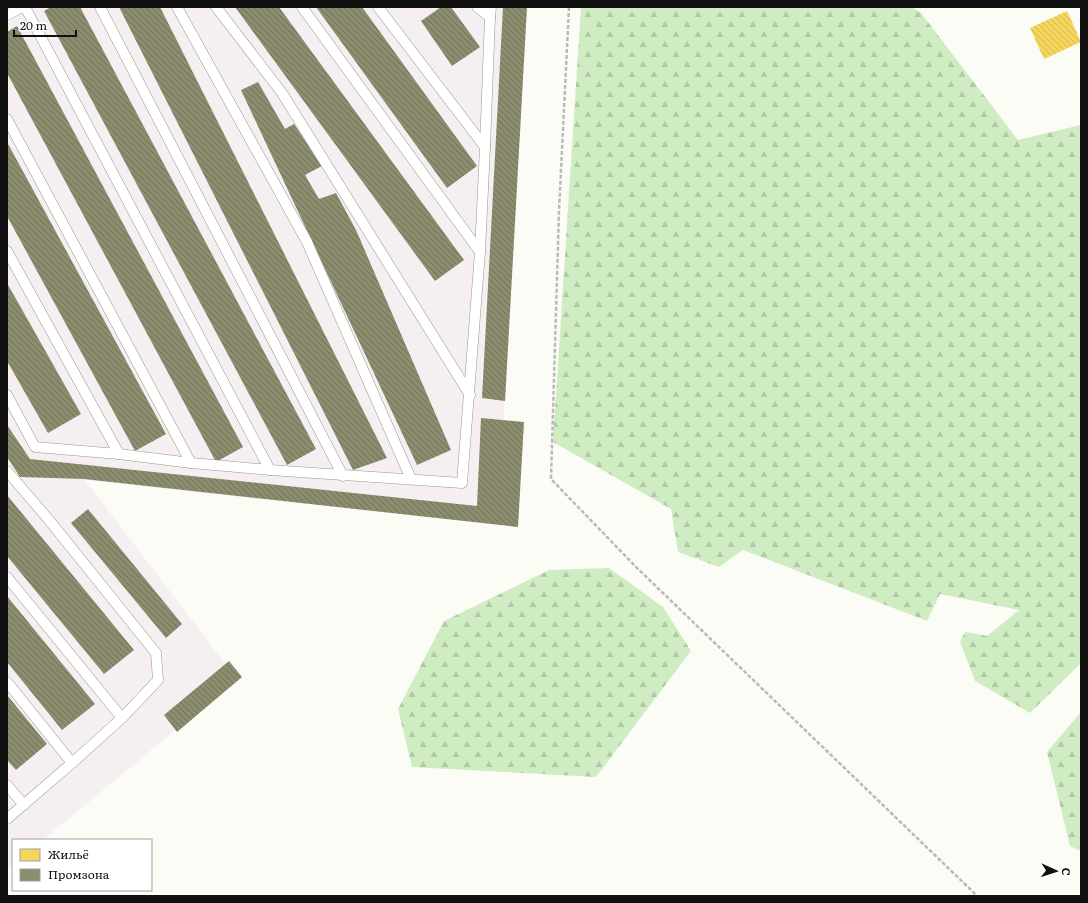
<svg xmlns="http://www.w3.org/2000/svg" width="1088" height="903" font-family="Literata,serif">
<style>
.industrial{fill:#f5eff2}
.forest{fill:url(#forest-firs)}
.homes{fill:url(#homes-back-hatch)}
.industry{fill:url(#industry-back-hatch)}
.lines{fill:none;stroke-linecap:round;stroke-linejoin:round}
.service-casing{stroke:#969694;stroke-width:11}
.path{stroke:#b9b9b8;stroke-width:2.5;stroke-dasharray:4 2;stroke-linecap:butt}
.service{stroke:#fffffe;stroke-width:10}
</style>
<defs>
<pattern id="forest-firs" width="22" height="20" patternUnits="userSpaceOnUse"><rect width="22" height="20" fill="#cfecc2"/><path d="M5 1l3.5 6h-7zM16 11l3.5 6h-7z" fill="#b1c9a6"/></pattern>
<pattern id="homes-back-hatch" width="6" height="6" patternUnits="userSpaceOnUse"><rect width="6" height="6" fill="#f6d55c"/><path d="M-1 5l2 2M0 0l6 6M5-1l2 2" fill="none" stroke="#d2b64f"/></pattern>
<pattern id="industry-back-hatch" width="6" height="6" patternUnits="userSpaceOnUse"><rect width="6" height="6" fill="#8c8c6e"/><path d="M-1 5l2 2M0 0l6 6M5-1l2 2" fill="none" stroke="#717159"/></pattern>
</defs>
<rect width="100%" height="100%" fill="#fcfcf6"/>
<polygon class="industrial" points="7,7 527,7 504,420 518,527 85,480 237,679 43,840 13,840 13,865 7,870"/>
<g class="forest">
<polygon points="581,7 912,7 921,13 1018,140 1081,125 1081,663 1030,713 975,681 960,642 965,632 987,636 1019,610 940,594 927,621 743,550 719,567 678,552 671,509 553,442"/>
<polygon points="609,568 663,607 691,651 596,777 412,767 398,709 444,621 549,570"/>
<polygon points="1081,712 1081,851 1070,846 1047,752"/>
</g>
<polygon class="homes" points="1067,11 1081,42 1044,59 1030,28"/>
<g class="industry">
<polygon points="51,7 80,7 316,449 287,465 44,11"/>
<polygon points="119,7 160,7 387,458 353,470"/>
<polygon points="235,7 279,7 464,260 435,281"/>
<polygon points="316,7 362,7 477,166 447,188"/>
<polygon points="441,7 451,7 480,47 452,66 421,21"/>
<polygon points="503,7 527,7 505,401 482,398"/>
<polygon points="17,26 243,447 216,462 7,73 7,32"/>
<polygon points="258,82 285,129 294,124 322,166 305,175 319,199 336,193 356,230 451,450 417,465 241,90"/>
<polygon points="7,142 166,434 135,451 7,216"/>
<polygon points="7,283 81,414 48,433 7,361"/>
<polygon points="481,418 524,422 518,527 84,479 20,477 7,457 7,425 30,459 477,506"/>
<polygon points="7,495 134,650 104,674 7,556"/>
<polygon points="88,509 182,624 166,638 71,523"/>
<polygon points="7,596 95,704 62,730 7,662"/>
<polygon points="229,661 242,677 177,732 164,715"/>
<polygon points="7,695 47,744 16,770 7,760"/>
</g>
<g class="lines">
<defs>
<g id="service">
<polyline points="25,7 270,470"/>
<polyline points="100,7 343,476"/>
<polyline points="177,7 307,242 411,479"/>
<polyline points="216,7 282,93 470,395"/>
<polyline points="302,7 480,252"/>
<polyline points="378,7 485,147"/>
<polyline points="477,7 490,17"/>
<polyline points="7,15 22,7"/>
<polyline points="7,119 191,463"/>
<polyline points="7,251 119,454"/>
<polyline points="7,395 35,447 119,454 191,463 270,470 462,483 480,252 485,147 490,17 491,7"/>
<polyline points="7,471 49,520 156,653 158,680 122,718 72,763 7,819"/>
<polyline points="7,577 122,718"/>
<polyline points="7,682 72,763"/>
<polyline points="7,785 24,805"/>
</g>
</defs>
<use href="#service" class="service-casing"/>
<polyline class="path" points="569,7 559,211 551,479 637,568 970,889 977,896"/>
<use href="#service" class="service"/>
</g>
<rect width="1088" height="903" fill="none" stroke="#101010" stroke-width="16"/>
<rect x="12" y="839" width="140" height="52" fill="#ffffff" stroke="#9f9f9f"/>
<rect x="20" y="849" width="20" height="12" fill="#f6d55c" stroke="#9f9f9f"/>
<text x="48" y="859" font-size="12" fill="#101010">Жильё</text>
<rect x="20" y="869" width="20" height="12" fill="#8c8c6e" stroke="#9f9f9f"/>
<text x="48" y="879" font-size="12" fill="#101010">Промзона</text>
<g transform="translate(1056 871) rotate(93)" stroke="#ffffff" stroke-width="3" paint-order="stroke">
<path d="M0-3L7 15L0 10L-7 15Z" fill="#101010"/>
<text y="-6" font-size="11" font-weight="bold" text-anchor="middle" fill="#101010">С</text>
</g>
<path d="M14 30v6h62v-6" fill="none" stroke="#101010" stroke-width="2"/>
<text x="20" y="30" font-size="12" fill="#101010" stroke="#ffffff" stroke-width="3" paint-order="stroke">20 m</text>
</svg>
